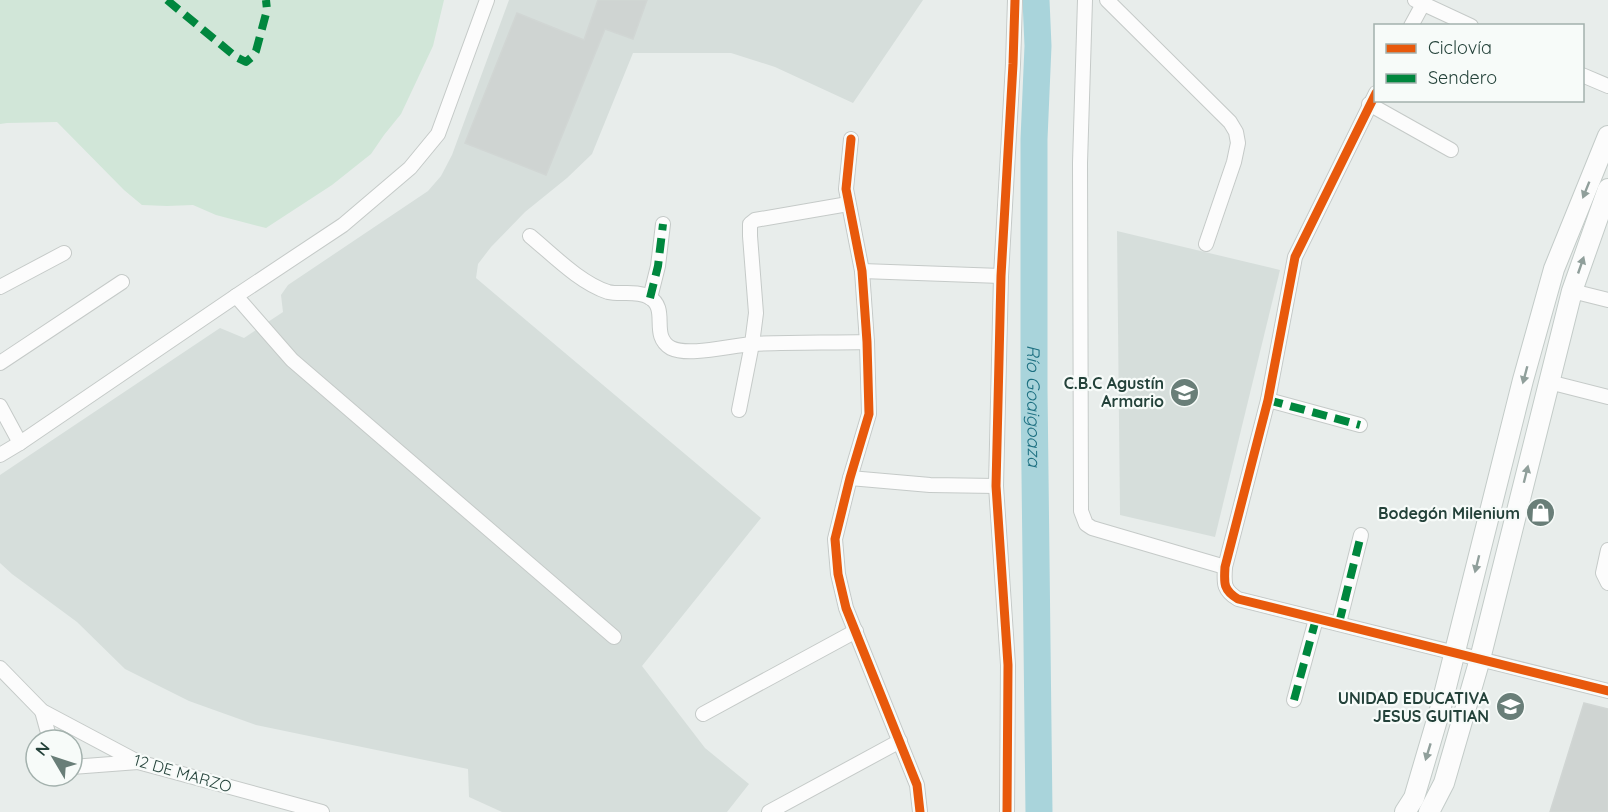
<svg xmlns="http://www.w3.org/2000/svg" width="1608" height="812" font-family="Quicksand,sans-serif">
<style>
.built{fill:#d6dedb}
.green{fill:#d1e6d8}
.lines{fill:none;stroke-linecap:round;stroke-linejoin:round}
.river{stroke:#a9d4db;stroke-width:27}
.building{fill:#cfd4d2;stroke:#d1d6d4;stroke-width:1.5}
.minor-casing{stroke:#c5cac8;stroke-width:16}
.secondary-casing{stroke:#c3cbc8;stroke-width:22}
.minor{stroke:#fcfcfc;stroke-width:14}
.secondary{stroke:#fcfcfc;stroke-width:20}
.quiet{stroke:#00873e;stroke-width:8;stroke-dasharray:15 8;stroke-linecap:butt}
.cycleway-casing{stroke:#f7fbf9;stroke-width:13}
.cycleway{stroke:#e8590c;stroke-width:9}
.oneway{fill:#909f9b}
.labels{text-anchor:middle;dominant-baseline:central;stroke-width:4.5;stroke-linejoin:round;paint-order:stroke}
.poi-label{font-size:16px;font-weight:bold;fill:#24423a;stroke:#f7fbf9;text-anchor:end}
.street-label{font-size:16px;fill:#24423a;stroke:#f7fbf9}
.water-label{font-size:18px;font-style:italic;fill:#1c6f80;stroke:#f7fbf9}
</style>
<rect width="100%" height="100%" fill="#e8edeb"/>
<g class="built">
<polygon points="509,0 923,0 853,103 775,67 731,53 633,53 592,154 567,178 525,212 491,247 478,264 476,278 761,518 642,666 705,748 749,784 727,812 502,812 469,797 468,769 256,725 189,701 125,669 77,622 12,574 0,563 0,475 220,328 244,338 283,312 281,295 288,285 428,191 441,176 452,155"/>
<polygon points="1117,231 1280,270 1215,537 1120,515"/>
</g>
<polygon class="green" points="0,0 444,0 433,46 401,114 384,135 371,154 332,185 266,228 216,215 193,205 167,206 142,205 124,190 57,122 7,123 0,124"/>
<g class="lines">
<path class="river" id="s1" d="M1036,0L1038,46L1034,139V390L1039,812"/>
</g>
<g class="building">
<polygon points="598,0 647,0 633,39 605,29 546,175 465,143 517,13 584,40"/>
<polygon points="1584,703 1608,709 1608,812 1550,812"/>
</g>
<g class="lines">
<defs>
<g id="minor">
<polyline points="1085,0 1080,163 1081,511 1086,524 1092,528 1225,567"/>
<polyline points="1107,0 1230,122 1236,132 1238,143 1234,162 1206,244"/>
<polyline points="1415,0 1471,26"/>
<polyline points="1411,26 1423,4"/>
<polyline points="1582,75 1608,86"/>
<path d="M1376,93L1295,257L1268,400L1225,567C1224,583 1223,590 1238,599L1608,691"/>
<polyline points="1369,104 1451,150"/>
<polyline points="851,139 846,189 862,271 867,342 869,414 850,478 835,539 838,574 846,608 917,785 920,812"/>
<path d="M530,236C553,255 580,283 608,292C621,295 636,290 649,297C670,309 649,335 671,348C689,357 732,345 753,344C791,342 829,343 867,342"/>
<polyline points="862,271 1001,276"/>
<polyline points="0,287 64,253"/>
<polyline points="1572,291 1608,300"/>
<polyline points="236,296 292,360 614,637"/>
<polyline points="650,298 658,266 663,224"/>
<polyline points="0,363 122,282"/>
<polyline points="1549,382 1608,397"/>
<polyline points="1268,400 1360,425"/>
<polyline points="0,406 20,443"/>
<polyline points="739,410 752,344 756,313 750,236 750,224 755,220 848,204"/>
<polyline points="0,455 20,443 236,296 343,225 410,168 438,134 487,0"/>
<polyline points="850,478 930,485 996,486"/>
<polyline points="1608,550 1603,573 1608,583"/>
<polyline points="1339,623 1361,535"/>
<polyline points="0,668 42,711 138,762 322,812"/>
<polyline points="1294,700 1316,619"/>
<polyline points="42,711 50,740"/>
<polyline points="703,714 856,631"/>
<polyline points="72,767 138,762"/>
<polyline points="769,812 900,741"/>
<polyline points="1007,812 1008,665 996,486 1001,276 1013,64 1015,0"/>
</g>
<g id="secondary">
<polyline points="1405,812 1414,798 1442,703 1523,380 1554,269 1608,136"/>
<polyline points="1429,812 1444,783 1480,659 1572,291 1608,189"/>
</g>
</defs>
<use href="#minor" class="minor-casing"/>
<use href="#secondary" class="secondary-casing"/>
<use href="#minor" class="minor"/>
<use href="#secondary" class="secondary"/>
<g class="quiet">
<polyline points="167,0 236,57 246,62 253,56 256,51 267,10 266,0"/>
<polyline points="650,298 658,266 663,224"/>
<polyline points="1268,400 1360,425"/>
<polyline points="1339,623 1361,535"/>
<polyline points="1294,700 1316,619"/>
</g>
<defs>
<g id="cycleway">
<path d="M1376,93L1295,257L1268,400L1225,567C1224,583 1223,590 1238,599L1608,691"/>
<polyline points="851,139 846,189 862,271 867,342 869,414 850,478 835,539 838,574 846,608 917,785 920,812"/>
<polyline points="1007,812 1008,665 996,486 1001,276 1013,64 1015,0"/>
</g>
</defs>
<use href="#cycleway" class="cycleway-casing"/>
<use href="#cycleway" class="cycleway"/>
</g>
<defs><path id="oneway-solid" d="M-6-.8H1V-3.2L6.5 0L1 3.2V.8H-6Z" transform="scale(1.5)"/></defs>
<g class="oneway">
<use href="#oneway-solid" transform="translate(1586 190) rotate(112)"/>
<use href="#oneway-solid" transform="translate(1581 265) rotate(-71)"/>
<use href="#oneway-solid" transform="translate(1525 375) rotate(105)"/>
<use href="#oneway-solid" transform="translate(1526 474) rotate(-76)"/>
<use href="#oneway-solid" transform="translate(1477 564) rotate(104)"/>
<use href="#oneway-solid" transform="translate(1428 752) rotate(107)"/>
</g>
<defs>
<symbol id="school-disc" viewBox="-11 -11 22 22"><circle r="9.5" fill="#697e78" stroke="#f7fbf9"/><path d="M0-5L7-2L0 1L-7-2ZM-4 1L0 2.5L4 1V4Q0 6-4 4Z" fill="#fff"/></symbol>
<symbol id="shop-disc" viewBox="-11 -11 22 22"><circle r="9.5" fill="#697e78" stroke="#f7fbf9"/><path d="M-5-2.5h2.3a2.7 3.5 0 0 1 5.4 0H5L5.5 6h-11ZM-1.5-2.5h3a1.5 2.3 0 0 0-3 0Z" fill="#fff"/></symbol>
</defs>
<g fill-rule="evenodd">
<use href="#school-disc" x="1168" y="376" width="33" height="33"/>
<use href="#shop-disc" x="1524" y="496" width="33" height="33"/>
<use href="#school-disc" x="1494" y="690" width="33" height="33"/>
</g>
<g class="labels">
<g class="poi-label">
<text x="1164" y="383">C.B.C Agustín<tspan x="1164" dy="18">Armario</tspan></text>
<text x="1520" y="513">Bodegón Milenium</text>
<text x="1489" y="698">UNIDAD EDUCATIVA<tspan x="1489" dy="18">JESUS GUITIAN</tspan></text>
</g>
<g class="street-label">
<text transform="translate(183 773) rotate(16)">12 DE MARZO</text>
</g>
<g class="water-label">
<text stroke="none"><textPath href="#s1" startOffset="406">Río Goaigoaza</textPath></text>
</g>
</g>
<rect x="1374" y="24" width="210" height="78" fill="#f7fbf9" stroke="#a3b1ad" stroke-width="1.5"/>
<rect x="1386" y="44" width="30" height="9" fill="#e8590c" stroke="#a3b1ad" stroke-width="1.5"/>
<text x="1428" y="54" font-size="18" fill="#24423a">Ciclovía</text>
<rect x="1386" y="74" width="30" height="9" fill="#00873e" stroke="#a3b1ad" stroke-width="1.5"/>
<text x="1428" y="84" font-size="18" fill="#24423a">Sendero</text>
<g transform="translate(54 758) rotate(309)"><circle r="28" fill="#f7fbf9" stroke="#a3b1ad" stroke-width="1.5"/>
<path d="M0-4.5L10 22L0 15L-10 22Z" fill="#697e78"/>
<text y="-9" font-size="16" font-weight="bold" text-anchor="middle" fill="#24423a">N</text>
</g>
</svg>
